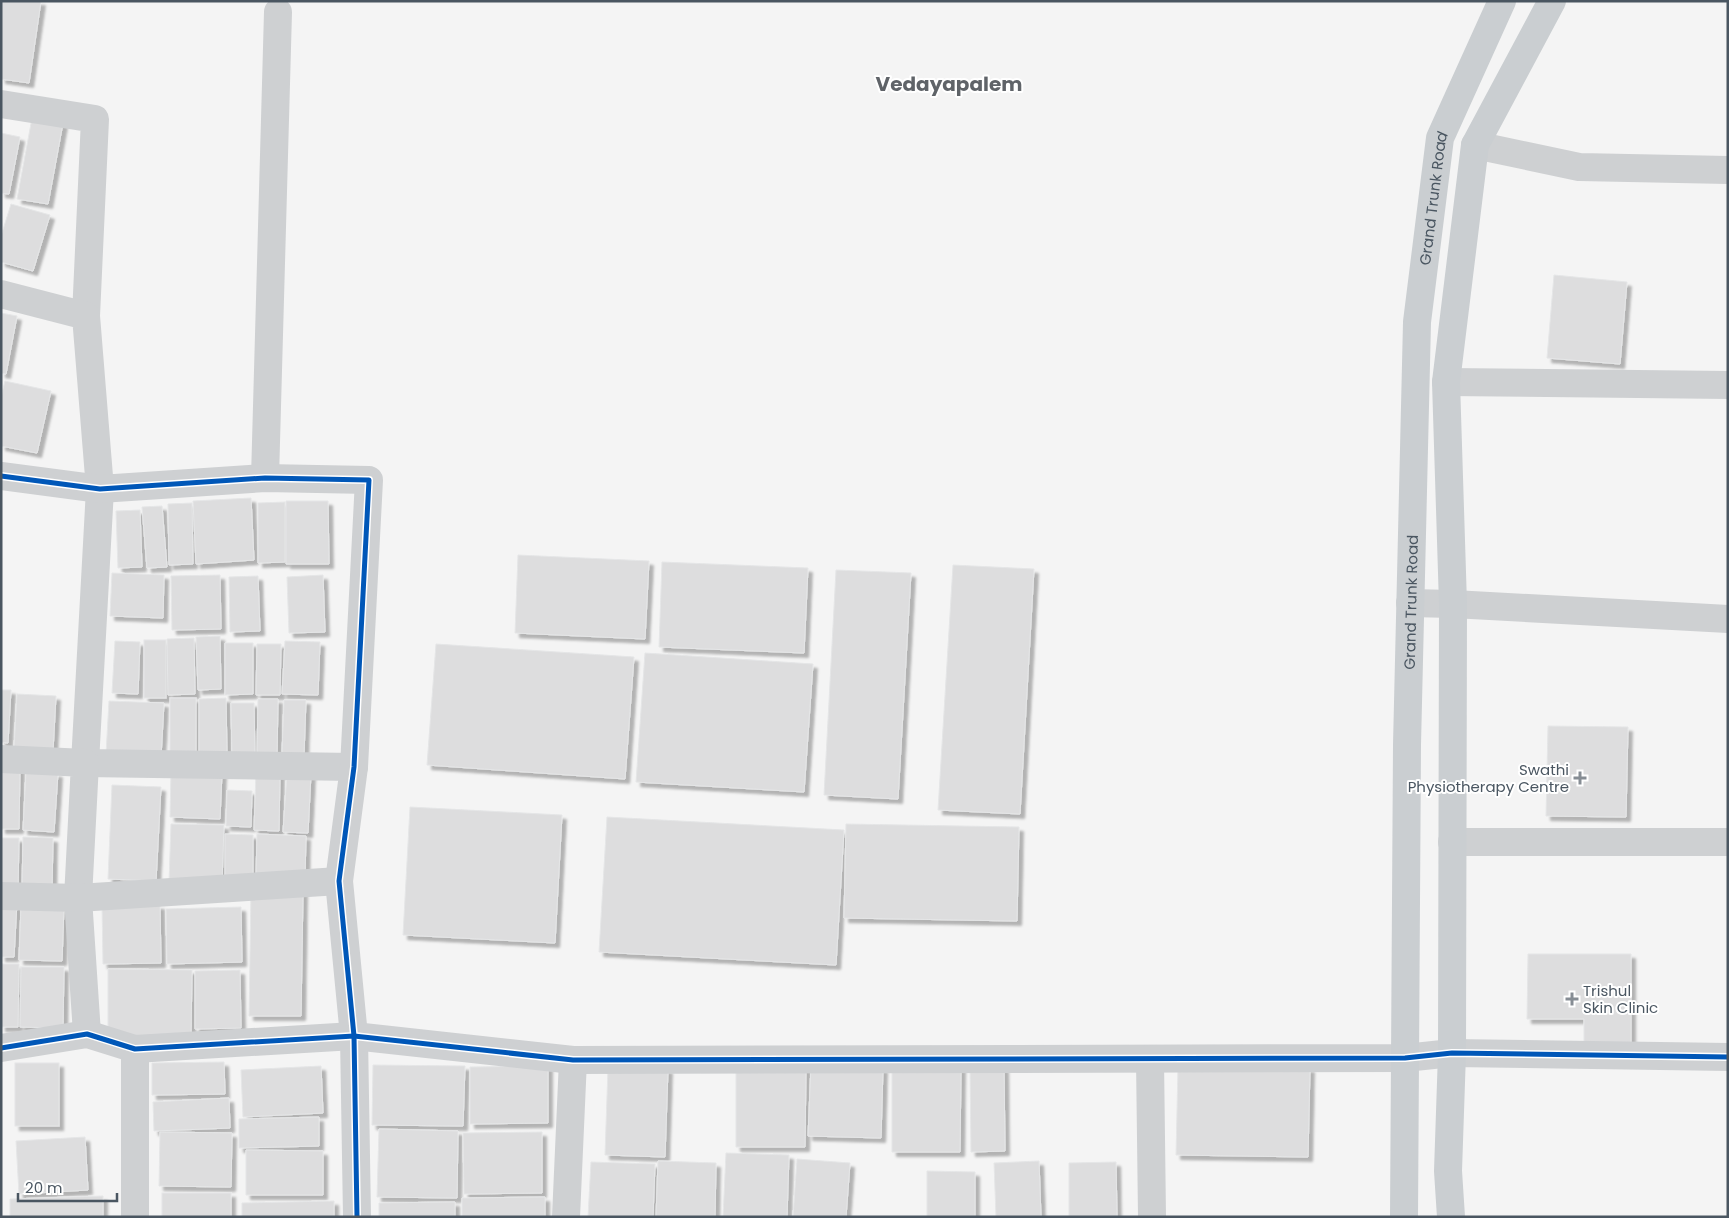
<svg xmlns="http://www.w3.org/2000/svg" width="1729" height="1218" font-family="Poppins,sans-serif">
<style>
.building{fill:#ddddde;stroke:#e5e6e7;filter:url(#shadow)}
.lines{fill:none;stroke-linecap:round;stroke-linejoin:round}
.minor{stroke:#ced0d2;stroke-width:28}
.major{stroke:#caced1;stroke-width:28}
.cycleway-casing{stroke:#fff;stroke-width:8}
.cycleway{stroke:#0057b8;stroke-width:5}
.poi-dot{fill:#868d94;stroke:#fff;stroke-width:2}
.labels{text-anchor:middle;dominant-baseline:central;stroke-width:4;stroke-linejoin:round;paint-order:stroke}
.street-label{font-size:15px;fill:#4a5661;stroke:#fff}
.poi-label{font-size:15px;fill:#4a5661;stroke:#fff;text-anchor:end}
.district-label{font-size:20px;font-weight:bold;fill:#5f6368;stroke:#fff}
</style>
<defs>
<filter id="shadow"><feDropShadow dx="4.5" dy="4.5" stdDeviation="1" flood-color="#0004"/></filter>
</defs>
<rect width="100%" height="100%" fill="#f4f4f4"/>
<g class="building">
<polygon points="1,1 41,1 29,83 1,79"/>
<polygon points="32,118 63,123 48,204 17,199"/>
<polygon points="1,133 20,137 9,194 1,193"/>
<polygon points="11,204 50,215 33,271 1,262 1,236"/>
<polygon points="1554,275 1627,282 1620,364 1547,358"/>
<polygon points="1,313 17,316 6,374 1,373"/>
<polygon points="5,381 51,391 37,453 1,446 1,397"/>
<polygon points="251,498 254,560 196,564 193,501"/>
<polygon points="286,501 328,501 329,564 286,564"/>
<polygon points="285,502 285,562 258,563 258,503"/>
<polygon points="192,503 193,564 169,565 168,504"/>
<polygon points="162,506 167,567 147,568 142,507"/>
<polygon points="140,510 142,567 118,568 116,511"/>
<polygon points="518,555 649,561 645,639 515,633"/>
<polygon points="662,562 808,568 804,653 659,647"/>
<polygon points="953,565 1034,569 1020,814 938,810"/>
<polygon points="836,570 911,573 898,799 824,795"/>
<polygon points="112,573 164,575 163,618 110,616"/>
<polygon points="220,575 221,629 172,630 171,576"/>
<polygon points="323,575 325,632 289,633 287,577"/>
<polygon points="258,576 260,631 230,632 229,577"/>
<polygon points="220,636 221,689 198,690 196,637"/>
<polygon points="194,638 195,694 168,695 167,639"/>
<rect x="144" y="640" width="22" height="58"/>
<polygon points="115,641 140,642 138,694 112,693"/>
<polygon points="285,641 320,642 318,695 282,694"/>
<polygon points="225,643 253,643 253,694 225,695"/>
<polygon points="257,644 281,644 280,695 256,695"/>
<polygon points="436,644 634,657 625,779 427,765"/>
<polygon points="645,653 813,664 804,792 636,782"/>
<polygon points="1,690 11,690 8,743 1,742"/>
<polygon points="17,694 56,696 53,751 14,749"/>
<rect x="170" y="698" width="26" height="56"/>
<polygon points="226,698 227,754 199,754 199,699"/>
<polygon points="258,699 278,699 277,757 257,757"/>
<polygon points="284,700 306,700 304,755 282,755"/>
<polygon points="109,701 164,703 161,757 106,754"/>
<polygon points="231,703 254,703 255,757 232,757"/>
<polygon points="1548,726 1628,727 1626,817 1546,816"/>
<polygon points="1,766 20,766 19,829 1,829"/>
<polygon points="171,771 222,773 220,819 170,817"/>
<polygon points="256,771 280,772 279,831 254,830"/>
<polygon points="26,772 58,773 54,832 23,830"/>
<polygon points="287,773 311,774 308,833 283,832"/>
<polygon points="112,785 161,787 156,881 108,879"/>
<polygon points="227,790 252,791 251,827 226,826"/>
<polygon points="410,807 562,815 555,943 403,935"/>
<polygon points="607,817 844,830 836,965 599,952"/>
<polygon points="171,824 224,825 222,883 169,882"/>
<polygon points="846,824 1019,827 1017,921 844,918"/>
<polygon points="225,834 253,835 253,879 225,879"/>
<polygon points="257,834 306,836 305,878 256,877"/>
<polygon points="23,837 53,838 52,890 22,889"/>
<polygon points="1,838 19,838 18,890 1,890"/>
<polygon points="251,891 303,891 301,1016 249,1016"/>
<polygon points="1,902 17,902 14,957 1,957"/>
<polygon points="102,905 160,905 161,963 103,964"/>
<polygon points="21,906 64,907 62,961 19,960"/>
<polygon points="241,907 242,962 167,964 166,909"/>
<polygon points="1528,954 1631,954 1631,1045 1584,1045 1584,1019 1527,1019"/>
<polygon points="1,964 19,964 18,1027 1,1027"/>
<polygon points="21,967 64,967 63,1028 20,1027"/>
<polygon points="108,969 192,970 191,1036 108,1036"/>
<polygon points="240,970 241,1028 195,1029 195,971"/>
<polygon points="224,1062 225,1094 152,1095 152,1063"/>
<rect x="15" y="1063" width="44" height="63"/>
<polygon points="373,1065 465,1066 463,1126 372,1125"/>
<polygon points="321,1066 323,1113 243,1117 241,1070"/>
<polygon points="548,1066 548,1123 470,1124 470,1067"/>
<polygon points="736,1066 806,1066 805,1147 736,1147"/>
<polygon points="811,1066 883,1068 881,1138 808,1136"/>
<polygon points="1178,1066 1310,1068 1308,1157 1176,1155"/>
<polygon points="608,1067 668,1069 665,1157 605,1155"/>
<polygon points="892,1067 961,1067 960,1152 892,1152"/>
<polygon points="1004,1067 1005,1151 971,1152 970,1068"/>
<polygon points="229,1098 230,1128 154,1131 153,1102"/>
<polygon points="319,1117 319,1146 239,1148 239,1119"/>
<polygon points="379,1129 458,1131 457,1198 377,1197"/>
<polygon points="160,1132 232,1133 231,1187 159,1186"/>
<polygon points="542,1132 542,1193 464,1194 463,1133"/>
<polygon points="85,1137 88,1190 19,1194 16,1141"/>
<polygon points="246,1150 323,1151 323,1195 246,1195"/>
<polygon points="726,1153 789,1155 787,1217 723,1217"/>
<polygon points="797,1159 850,1163 846,1217 793,1217"/>
<polygon points="658,1161 716,1163 715,1217 656,1217"/>
<polygon points="1039,1161 1041,1217 996,1217 994,1163"/>
<polygon points="591,1162 655,1164 653,1217 588,1217"/>
<polygon points="1116,1162 1117,1217 1069,1217 1069,1163"/>
<polygon points="927,1171 975,1172 975,1217 927,1217"/>
<rect x="162" y="1193" width="69" height="24"/>
<polygon points="103,1196 103,1217 10,1217 10,1199"/>
<polygon points="545,1197 545,1217 462,1217 462,1198"/>
<polygon points="334,1201 334,1217 242,1217 242,1203"/>
<polygon points="455,1202 455,1217 379,1217 379,1203"/>
</g>
<g class="lines">
<g class="minor">
<polyline points="1,104 95,119 86,316"/>
<polyline points="1475,145 1579,167 1728,170"/>
<polyline points="1,294 86,316 100,489 85,763 354,767"/>
<polyline points="1446,382 1728,385"/>
<polyline points="1,476 100,489 265,478 369,480 354,767 339,881 354,1036 357,1217"/>
<polyline points="265,478 278,12"/>
<polyline points="1410,603 1453,604 1728,619"/>
<polyline points="1,759 85,763 78,898 87,1034"/>
<polyline points="1452,842 1728,842"/>
<polyline points="1,896 78,898 339,881"/>
<polyline points="1,1048 87,1034 135,1049 354,1036 573,1060 1405,1058 1452,1053 1728,1057"/>
<polyline points="1150,1059 1152,1217"/>
<polyline points="135,1217 135,1049"/>
<polyline points="566,1217 573,1060"/>
</g>
<g class="major">
<path id="s1" d="M1404,1217L1407,745L1417,322L1440,138L1502,1"/>
<polyline points="1451,1217 1448,1171 1452,1053 1453,604 1446,382 1475,145 1552,1"/>
</g>
<defs>
<g id="cycleway">
<polyline points="1,476 100,489 265,478 369,480 354,767 339,881 354,1036 357,1217"/>
<polyline points="1,1048 87,1034 135,1049 354,1036 573,1060 1405,1058 1452,1053 1728,1057"/>
</g>
</defs>
<use href="#cycleway" class="cycleway-casing"/>
<use href="#cycleway" class="cycleway"/>
</g>
<g class="poi-dot">
<path d="M1577.5 770.5h5v5h5v5h-5v5h-5v-5h-5v-5h5z"/>
<path d="M1569.5 991.5h5v5h5v5h-5v5h-5v-5h-5v-5h5z"/>
</g>
<g class="labels">
<g class="street-label">
<text stroke="none"><textPath href="#s1" startOffset="1020">Grand Trunk Road</textPath></text>
<text stroke="none"><textPath href="#s1" startOffset="615">Grand Trunk Road</textPath></text>
</g>
<g class="poi-label">
<text x="1569" y="769">Swathi<tspan x="1569" dy="17">Physiotherapy Centre</tspan></text>
<text x="1583" y="990" text-anchor="start">Trishul<tspan x="1583" dy="17">Skin Clinic</tspan></text>
</g>
<g class="district-label">
<text x="949" y="84">Vedayapalem</text>
</g>
</g>
<rect width="1729" height="1218" fill="none" stroke="#4a5661" stroke-width="5"/>
<path d="M18 1193v8h99v-8" fill="none" stroke="#4a5661" stroke-width="2.5"/>
<text x="25" y="1193" font-size="15" fill="#4a5661" stroke="#ffffff" stroke-width="4" paint-order="stroke">20 m</text>
</svg>
